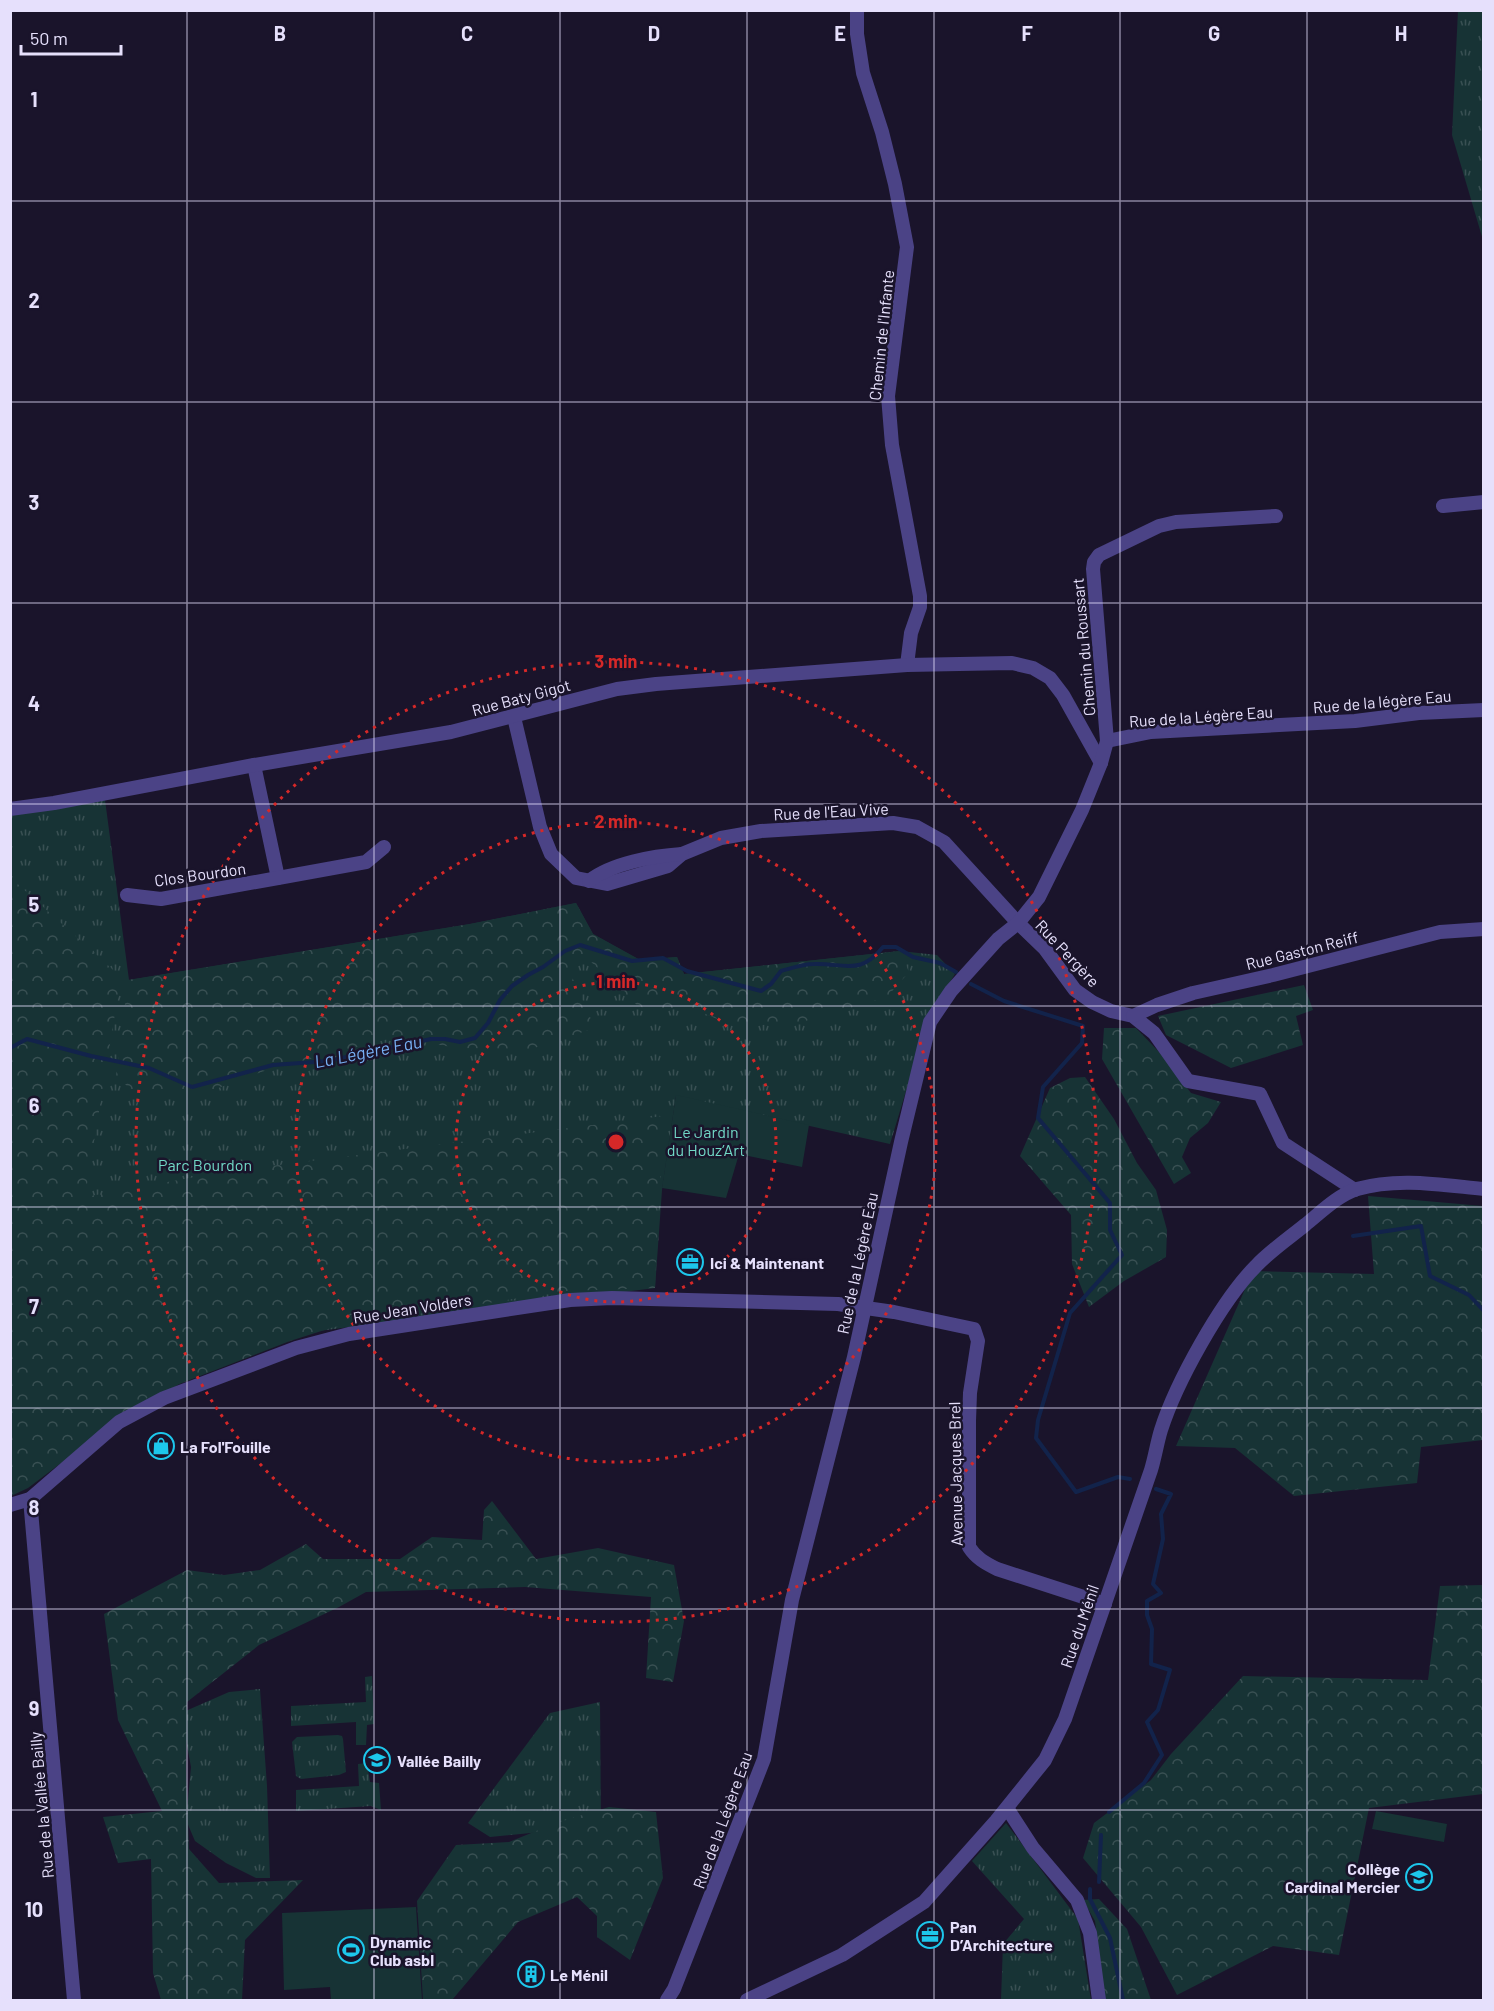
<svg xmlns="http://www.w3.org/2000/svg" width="1494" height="2011" font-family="Barlow,sans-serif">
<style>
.grass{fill:url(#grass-tufts)}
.forest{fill:url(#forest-crowns)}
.garden{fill:#173335}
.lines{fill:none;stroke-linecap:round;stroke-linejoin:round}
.stream{stroke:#12234b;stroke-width:4}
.minor{stroke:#4b4386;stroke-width:14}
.grid{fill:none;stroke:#e6e0fc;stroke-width:1.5;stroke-opacity:0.55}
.ring{fill:none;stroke:#d62828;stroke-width:3;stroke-dasharray:3 6}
.labels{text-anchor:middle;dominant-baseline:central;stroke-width:5;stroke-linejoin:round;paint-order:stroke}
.street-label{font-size:16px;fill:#e6e0fc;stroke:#1a142b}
.park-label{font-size:16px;fill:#71d8c6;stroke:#1a142b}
.poi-label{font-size:16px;font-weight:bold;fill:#e6e0fc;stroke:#1a142b;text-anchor:start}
.water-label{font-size:18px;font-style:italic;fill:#77b0f4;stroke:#1a142b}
.grid-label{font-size:20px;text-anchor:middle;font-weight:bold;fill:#e6e0fc;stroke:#1a142b;stroke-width:5;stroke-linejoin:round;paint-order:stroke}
.centre{fill:#d62828;stroke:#1a142b;stroke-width:3}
.ring-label{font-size:18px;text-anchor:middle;font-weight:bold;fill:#d62828;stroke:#1a142b;stroke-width:5;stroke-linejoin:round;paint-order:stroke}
</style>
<defs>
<pattern id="grass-tufts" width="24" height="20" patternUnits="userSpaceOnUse" patternTransform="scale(1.5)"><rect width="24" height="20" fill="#173335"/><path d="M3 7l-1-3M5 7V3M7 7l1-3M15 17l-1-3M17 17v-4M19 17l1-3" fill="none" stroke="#395053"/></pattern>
<pattern id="forest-crowns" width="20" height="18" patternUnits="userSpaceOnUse" patternTransform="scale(1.5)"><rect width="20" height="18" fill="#173335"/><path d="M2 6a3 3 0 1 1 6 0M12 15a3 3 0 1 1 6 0" fill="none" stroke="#395053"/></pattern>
</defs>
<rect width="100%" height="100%" fill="#1a142b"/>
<g class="grass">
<polygon points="1458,11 1483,11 1483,240 1452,135"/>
<polygon points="105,800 129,980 470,924 576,903 593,934 640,960 677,957 684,974 900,951 937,955 955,974 929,1015 890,1144 676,1096 662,1190 655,1288 303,1333 185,1380 11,1496 11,813"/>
<polygon points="372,1676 374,1724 367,1725 366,1745 356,1745 356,1722 291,1726 291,1706 366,1702 365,1677"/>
<polygon points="260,1689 267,1786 270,1878 256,1878 226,1863 195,1841 186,1820 191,1767 181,1713 229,1692"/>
<polygon points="600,1702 601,1826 490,1837 468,1823 550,1713"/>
<polygon points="338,1735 342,1736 343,1739 346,1772 339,1775 301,1779 296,1776 292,1742 297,1737"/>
<polygon points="367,1763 370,1782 379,1783 381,1810 371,1806 296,1811 296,1790 359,1786 358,1764"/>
<polygon points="1006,1823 1078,1919 1091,2000 1001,2000 1003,1944 1024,1919 972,1861"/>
</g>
<g class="forest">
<polygon points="11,878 121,977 85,1197 217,1173 663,1116 655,1288 564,1291 334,1327 290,1341 151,1395 28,1488 11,1496"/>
<polygon points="576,903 593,934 640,960 677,957 684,974 900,951 909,972 887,997 802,1022 736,1027 696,1010 639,1007 589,960 568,968 595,1028 531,1049 457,1048 396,1037 267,1070 205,1093 137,1095 116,1076 128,980 470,924"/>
<polygon points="1304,985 1313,1010 1296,1016 1303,1045 1231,1068 1166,1035 1158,1016"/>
<polygon points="1104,1028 1136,1028 1159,1052 1191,1093 1221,1102 1208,1123 1190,1138 1182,1157 1191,1173 1174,1184 1102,1059"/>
<polygon points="1085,1077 1114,1119 1137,1163 1156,1190 1167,1230 1166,1257 1124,1281 1089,1307 1072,1264 1071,1215 1020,1156 1050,1088 1070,1078"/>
<polygon points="1368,1196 1483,1206 1483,1440 1421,1447 1417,1483 1294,1496 1235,1448 1176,1446 1253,1271 1374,1274"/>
<polygon points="492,1501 536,1559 598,1548 674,1565 684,1621 673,1682 646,1678 651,1597 525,1587 366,1592 339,1607 259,1645 187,1702 186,1770 189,1849 219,1883 303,1880 245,1940 242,2000 161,2000 153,1973 151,1859 118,1863 103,1817 162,1811 118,1720 104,1614 187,1570 224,1575 260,1570 306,1544 323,1559 400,1559 432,1537 482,1540 484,1510"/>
<polygon points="1483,1585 1483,1794 1369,1808 1339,1955 1273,1946 1177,1995 1141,1927 1083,1858 1094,1823 1151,1780 1171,1754 1243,1676 1428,1680 1440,1586"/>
<polygon points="609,1807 656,1812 663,1878 630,1960 597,1937 597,1916 577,1897 518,1922 452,2000 423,2000 417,1901 456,1845 509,1842 556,1823"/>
<polygon points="1099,1899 1127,1929 1151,2000 1105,2000 1095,1921 1083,1900"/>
</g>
<g class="garden">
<polygon points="676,1095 809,1125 802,1167 739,1154 726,1198 662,1188"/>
<polygon points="1376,1811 1447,1824 1444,1842 1372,1829"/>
<polygon points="416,1907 422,2000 331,2000 330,1987 284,1990 282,1913"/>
</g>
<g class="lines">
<g class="stream">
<polyline points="971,984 1004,1001 1083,1026 1082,1043 1043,1087 1038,1118 1110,1203 1110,1230 1122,1255 1070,1313 1038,1420 1036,1438 1076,1492 1118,1477 1130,1479"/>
<path d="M10,1048L27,1039L91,1056L149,1068L192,1087L273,1065L328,1061L431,1039H445L460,1042L475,1038L488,1023L500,1000L512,986L528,975L543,967L565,951L580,945L632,961L663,958L687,971L761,991L771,984L781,971C792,968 803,964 814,964C845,963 860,976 883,947H896L913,957L940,963L956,972"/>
<polyline points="1353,1236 1421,1226 1430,1276 1469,1295 1484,1311"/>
<polyline points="1109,1812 1144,1783 1162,1755 1147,1722 1158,1710 1170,1670 1151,1664 1152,1629 1147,1615 1147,1601 1161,1593 1153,1584 1163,1539 1161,1514 1171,1494 1156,1489"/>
<polyline points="1099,1882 1101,1835"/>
<polyline points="1090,1889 1090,1899 1110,1938 1123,2000"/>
</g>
<g class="minor">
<polyline points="857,10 857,34 863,73 882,132 895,184 907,247 888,396 892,445 920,596 920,607 911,633 907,665"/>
<polyline points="1443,506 1484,502"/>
<polyline points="514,717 540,827 551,854 576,878 607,884 668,866 682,854 721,838 761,831 893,823 917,827 944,842 1018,923 1045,949 1075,990 1092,1002 1111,1011 1133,1016 1154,1033 1188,1081 1260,1094 1283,1143 1355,1190"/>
<polyline points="1107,741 1151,732 1355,721 1419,713 1484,710"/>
<polyline points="254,765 278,878"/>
<polyline points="10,809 54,803 254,765 451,732 617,689 656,684 907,665 1012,663 1033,668 1050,678 1063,695 1101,763"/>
<path d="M589,881C612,863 653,856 682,854"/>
<polyline points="127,895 161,899 278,878 366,862 384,847"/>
<polyline points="1133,1016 1157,1005 1193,993 1273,975 1440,932 1484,929"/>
<polyline points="30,1499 74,2000"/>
<path d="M10,1505L30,1499L119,1422L164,1398L296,1348L349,1334L570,1300L612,1298L838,1304L894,1312L974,1329L978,1341L970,1393L969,1421V1547C976,1558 985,1563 997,1569L1105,1604"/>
<polyline points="1007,1808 1033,1848 1077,1900 1090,1933 1099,2000"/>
<polyline points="667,2000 674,1989 764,1759 792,1600 854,1357 901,1142 930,1022 951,991 998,939 1018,923 1039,897 1082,810 1101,763 1107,741 1093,569 1094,562 1099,555 1159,526 1176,522 1276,516"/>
<path d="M747,2000L842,1955L924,1902L996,1821L1045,1760L1065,1719L1151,1470C1155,1457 1157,1443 1161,1430C1176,1383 1221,1301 1256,1266C1270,1251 1289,1238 1305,1225C1320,1213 1338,1195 1357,1189C1398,1177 1442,1185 1484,1189"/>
</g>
</g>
<path class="grid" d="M187,10V2000M374,10V2000M560,10V2000M747,10V2000M934,10V2000M1120,10V2000M1307,10V2000M10,201H1484M10,402H1484M10,603H1484M10,804H1484M10,1006H1484M10,1207H1484M10,1408H1484M10,1609H1484M10,1810H1484"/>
<g class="ring">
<circle cx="616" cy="1142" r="160"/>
<circle cx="616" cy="1142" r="320"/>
<circle cx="616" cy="1142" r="480"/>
</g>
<defs>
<symbol id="office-ring" viewBox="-11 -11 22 22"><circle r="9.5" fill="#1a142b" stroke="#1dc7ec" stroke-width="1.5"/><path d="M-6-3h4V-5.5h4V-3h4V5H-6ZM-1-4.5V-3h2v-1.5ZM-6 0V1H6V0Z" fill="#1dc7ec"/></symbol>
<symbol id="shop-ring" viewBox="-11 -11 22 22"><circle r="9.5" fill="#1a142b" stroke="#1dc7ec" stroke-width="1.5"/><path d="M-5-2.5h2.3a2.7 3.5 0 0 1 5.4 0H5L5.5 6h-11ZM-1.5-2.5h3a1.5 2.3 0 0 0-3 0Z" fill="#1dc7ec"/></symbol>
<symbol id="school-ring" viewBox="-11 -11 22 22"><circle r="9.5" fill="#1a142b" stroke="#1dc7ec" stroke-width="1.5"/><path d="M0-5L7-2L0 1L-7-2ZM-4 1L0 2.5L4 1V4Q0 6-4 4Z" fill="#1dc7ec"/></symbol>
<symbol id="stadium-ring" viewBox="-11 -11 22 22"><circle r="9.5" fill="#1a142b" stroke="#1dc7ec" stroke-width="1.5"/><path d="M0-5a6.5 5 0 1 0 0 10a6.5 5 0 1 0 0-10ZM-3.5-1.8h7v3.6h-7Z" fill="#1dc7ec"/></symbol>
<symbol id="building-ring" viewBox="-11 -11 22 22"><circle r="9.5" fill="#1a142b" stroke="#1dc7ec" stroke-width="1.5"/><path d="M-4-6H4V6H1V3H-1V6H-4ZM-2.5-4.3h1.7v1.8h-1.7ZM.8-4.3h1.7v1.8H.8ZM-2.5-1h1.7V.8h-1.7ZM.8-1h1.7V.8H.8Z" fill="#1dc7ec"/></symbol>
</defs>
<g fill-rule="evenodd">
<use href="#office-ring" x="675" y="1247" width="30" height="30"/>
<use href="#shop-ring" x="146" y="1431" width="30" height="30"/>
<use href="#school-ring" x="362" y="1745" width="30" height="30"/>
<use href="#school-ring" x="1404" y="1862" width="30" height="30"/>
<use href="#office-ring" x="915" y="1920" width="30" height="30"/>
<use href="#stadium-ring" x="336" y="1935" width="30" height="30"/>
<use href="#building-ring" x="516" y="1959" width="30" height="30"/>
</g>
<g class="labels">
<g class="street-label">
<text transform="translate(881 335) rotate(-84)">Chemin de l'Infante</text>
<text transform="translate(1083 647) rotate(-95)">Chemin du Roussart</text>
<text transform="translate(521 697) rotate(-15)">Rue Baty Gigot</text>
<text transform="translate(1382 701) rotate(-5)">Rue de la légère Eau</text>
<text transform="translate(1201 716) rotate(-4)">Rue de la Légère Eau</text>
<text transform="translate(831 811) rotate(-3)">Rue de l'Eau Vive</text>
<text transform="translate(200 874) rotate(-8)">Clos Bourdon</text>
<text transform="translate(1302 950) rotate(-14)">Rue Gaston Reiff</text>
<text transform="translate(1068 953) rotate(47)">Rue Pergère</text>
<text transform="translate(857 1263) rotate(-78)">Rue de la Légère Eau</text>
<text transform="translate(412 1308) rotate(-9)">Rue Jean Volders</text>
<text transform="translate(955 1474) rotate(-91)">Avenue Jacques Brel</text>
<text transform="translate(1079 1626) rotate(-71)">Rue du Ménil</text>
<text transform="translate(41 1805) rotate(-95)">Rue de la Vallée Bailly</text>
<text transform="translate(722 1820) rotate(-70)">Rue de la Légère Eau</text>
</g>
<g class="park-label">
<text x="706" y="1131">Le Jardin<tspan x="706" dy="18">du Houz’Art</tspan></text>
<text x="205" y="1164">Parc Bourdon</text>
</g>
<g class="poi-label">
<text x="710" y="1262">Ici &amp; Maintenant</text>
<text x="180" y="1446">La Fol'Fouille</text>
<text x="397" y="1760">Vallée Bailly</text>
<text x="1400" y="1868" text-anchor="end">Collège<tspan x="1400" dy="18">Cardinal Mercier</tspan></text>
<text x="950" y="1926">Pan<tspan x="950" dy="18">D’Architecture</tspan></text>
<text x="370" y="1941">Dynamic<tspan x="370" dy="18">Club asbl</tspan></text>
<text x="550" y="1974">Le Ménil</text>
</g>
<g class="water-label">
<text transform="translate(368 1051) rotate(-11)">La Légère Eau</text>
</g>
</g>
<g class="grid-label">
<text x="280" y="41">B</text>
<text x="467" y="41">C</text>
<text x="654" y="41">D</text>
<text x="840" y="41">E</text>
<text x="1027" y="41">F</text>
<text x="1214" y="41">G</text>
<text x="1401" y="41">H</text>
<text x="34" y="107">1</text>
<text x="34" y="308">2</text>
<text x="34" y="510">3</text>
<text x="34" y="711">4</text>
<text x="34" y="912">5</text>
<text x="34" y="1113">6</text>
<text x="34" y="1314">7</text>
<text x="34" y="1515">8</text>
<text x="34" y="1716">9</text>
<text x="34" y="1917">10</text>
</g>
<circle cx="616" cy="1142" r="9" class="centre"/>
<g class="ring-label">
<text x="616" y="668">3 min</text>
<text x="616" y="828">2 min</text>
<text x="616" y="988">1 min</text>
</g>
<rect width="1494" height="2011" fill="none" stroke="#e6e0fc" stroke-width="24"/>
<path d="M21 45v9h100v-9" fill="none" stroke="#e6e0fc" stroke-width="3"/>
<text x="30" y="45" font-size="18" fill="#e6e0fc" stroke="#1a142b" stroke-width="4.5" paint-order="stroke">50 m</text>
</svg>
